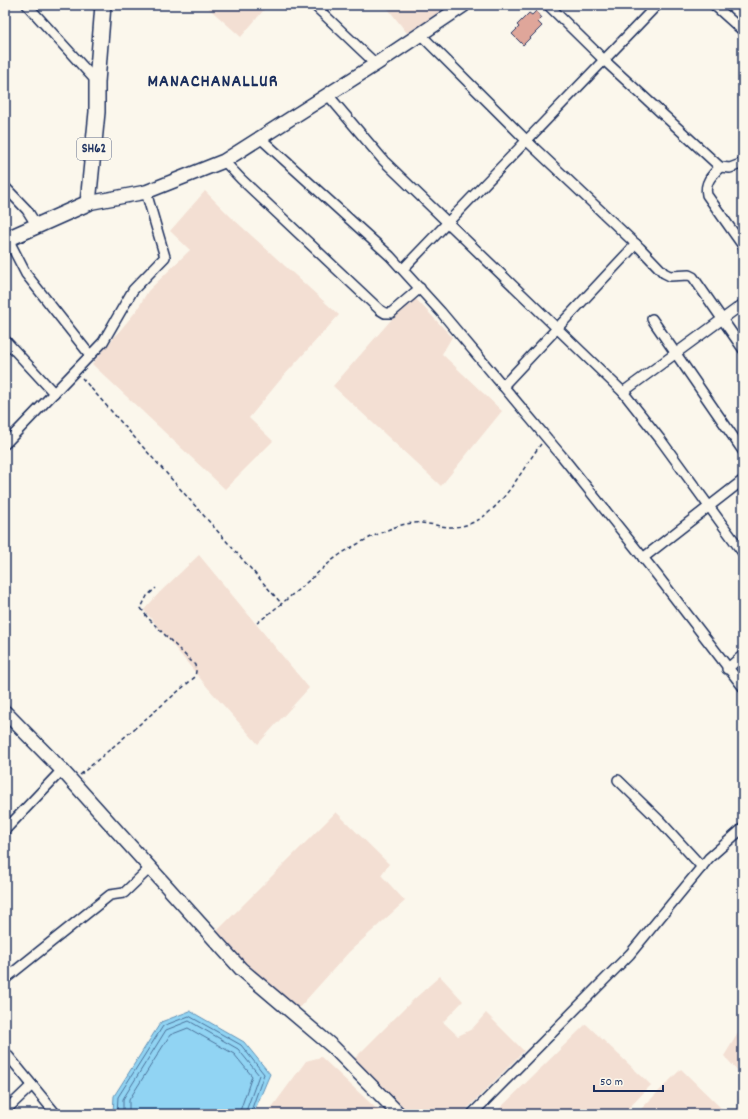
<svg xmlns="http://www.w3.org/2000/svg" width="748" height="1119" font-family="Dekko,sans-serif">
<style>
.built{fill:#f3dfd3}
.water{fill:#91d4f3;stroke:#6292b7}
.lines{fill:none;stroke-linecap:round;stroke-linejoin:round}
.shore{stroke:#4a719a;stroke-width:1}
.building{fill:#dfa69a;stroke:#1b2f5e}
.street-casing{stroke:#1b2f5e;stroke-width:12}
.secondary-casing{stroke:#1b2f5e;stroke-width:16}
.primary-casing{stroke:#1b2f5e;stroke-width:18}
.path{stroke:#1b2f5e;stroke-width:1.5;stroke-dasharray:4 3;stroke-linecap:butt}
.street{stroke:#fbf7ec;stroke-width:9}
.secondary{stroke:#fbf7ec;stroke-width:13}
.primary{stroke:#fbf7ec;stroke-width:15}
.labels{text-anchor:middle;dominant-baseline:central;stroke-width:4;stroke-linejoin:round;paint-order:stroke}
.shield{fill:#fbf7ec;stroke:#5e6b89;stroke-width:1}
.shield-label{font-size:13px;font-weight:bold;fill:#1b2f5e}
.district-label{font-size:18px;font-weight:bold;letter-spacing:1px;fill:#1b2f5e;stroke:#fbf7ec}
</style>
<rect width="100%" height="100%" fill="#fbf7ec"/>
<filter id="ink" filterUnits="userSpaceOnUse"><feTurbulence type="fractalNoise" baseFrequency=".025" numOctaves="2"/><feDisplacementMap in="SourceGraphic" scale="8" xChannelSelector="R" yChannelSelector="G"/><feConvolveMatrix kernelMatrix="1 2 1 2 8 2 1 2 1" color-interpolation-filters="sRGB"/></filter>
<g filter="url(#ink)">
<g class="built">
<polygon points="205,5 268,5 241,37"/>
<polygon points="385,5 452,5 407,33"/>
<polygon points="205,191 231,217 339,315 281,379 249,418 273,441 225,489 92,364 137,310 148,291 190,250 170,231"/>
<polygon points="415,298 452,337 442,354 502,411 441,486 333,386 398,312"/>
<polygon points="199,555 309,688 258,744 208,688 144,610 159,593"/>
<polygon points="336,812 389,864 381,875 405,901 349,952 297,1010 245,967 214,934"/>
<polygon points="440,976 463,1001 443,1022 458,1036 472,1029 486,1013 524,1051 462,1114 411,1114 353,1060 412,1001"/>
<polygon points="586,1024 651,1085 623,1114 494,1114"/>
<polygon points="743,1025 743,1076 724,1056"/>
<polygon points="321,1057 382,1114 267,1114 306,1061"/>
<polygon points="681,1069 727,1114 636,1114"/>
</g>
<polygon class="water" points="190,1011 244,1042 270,1074 253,1114 117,1114 113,1112 114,1096 161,1022"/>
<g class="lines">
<g class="shore">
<polyline points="117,1114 118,1097 163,1026 189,1016 241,1045 264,1074 250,1114"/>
<polyline points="123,1114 123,1099 166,1030 189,1021 238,1049 259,1075 245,1114"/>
<polyline points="129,1114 129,1100 170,1035 188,1028 234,1054 252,1076 239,1114"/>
</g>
</g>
<polygon class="building" points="536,11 542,18 538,22 542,26 523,45 512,34 519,27 517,25 529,13 532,15"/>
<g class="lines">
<defs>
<g id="street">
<polyline points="27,5 97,82"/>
<polyline points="314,5 376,64"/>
<polyline points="548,5 605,61 720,167 730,168 743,163"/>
<polyline points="714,5 743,31"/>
<polyline points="421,35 527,141 640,248 664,273 670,276 689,275 693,277 743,349"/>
<polyline points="328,95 384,161 623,392 660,439 743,553"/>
<polyline points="259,137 390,256 441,312 561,455 657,575 743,687"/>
<polyline points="224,161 241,179 380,310 385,313 391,313 420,288"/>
<path d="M720,167C712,175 704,183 707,195L743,246"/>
<polyline points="5,187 27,210 37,226"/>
<polyline points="8,239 26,274 90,355"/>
<polyline points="403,269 657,5"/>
<polyline points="652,319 743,451"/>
<polyline points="5,340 54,393"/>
<polyline points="503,386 636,244"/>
<polyline points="623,392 743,304"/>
<polyline points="5,444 103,342 133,290 165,257 146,192"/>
<polyline points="643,558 743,480"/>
<polyline points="727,669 743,655"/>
<polyline points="618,780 660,821 702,867"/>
<polyline points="5,830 62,770"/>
<polyline points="5,979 110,895 124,893 150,868"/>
<polyline points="5,1052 56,1114"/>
<polyline points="5,1111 32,1085"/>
<polyline points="472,1114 630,954 709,858 743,828"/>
</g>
<g id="secondary">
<polyline points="88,203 146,192 224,161 376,64 464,5"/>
<polyline points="5,712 62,770 241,969 333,1047 399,1114"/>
</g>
<polyline id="primary" points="5,240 88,203 97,112 97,82 103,5"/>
</defs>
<use href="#street" class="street-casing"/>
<use href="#secondary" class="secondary-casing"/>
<use href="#primary" class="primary-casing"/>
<g class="path">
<polyline points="82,378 282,604"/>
<path d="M257,623C282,604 305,584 329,563C340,553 362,541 376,535C387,530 400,524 413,523C426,522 439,527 452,527C495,527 518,474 541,444"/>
<polyline points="80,775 195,677 196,671 195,665 147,617 141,608 147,596 156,588"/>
</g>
<use href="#street" class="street"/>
<use href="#secondary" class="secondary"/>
<use href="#primary" class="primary"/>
</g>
</g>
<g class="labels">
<rect class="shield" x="77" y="138" width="34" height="22" rx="3"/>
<g class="shield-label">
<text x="94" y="149">SH62</text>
</g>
<g class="district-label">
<text x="213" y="82">MANACHANALLUR</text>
</g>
</g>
<rect width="748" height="1119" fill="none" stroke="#fbf7ec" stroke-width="20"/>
<rect x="10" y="10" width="728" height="1099" fill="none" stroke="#1b2f5e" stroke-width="1.5" filter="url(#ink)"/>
<path d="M594 1085v6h69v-6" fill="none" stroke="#1b2f5e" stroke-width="2"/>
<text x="600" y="1085" font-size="12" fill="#1b2f5e" stroke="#fbf7ec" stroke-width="3" paint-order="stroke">50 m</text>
</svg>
